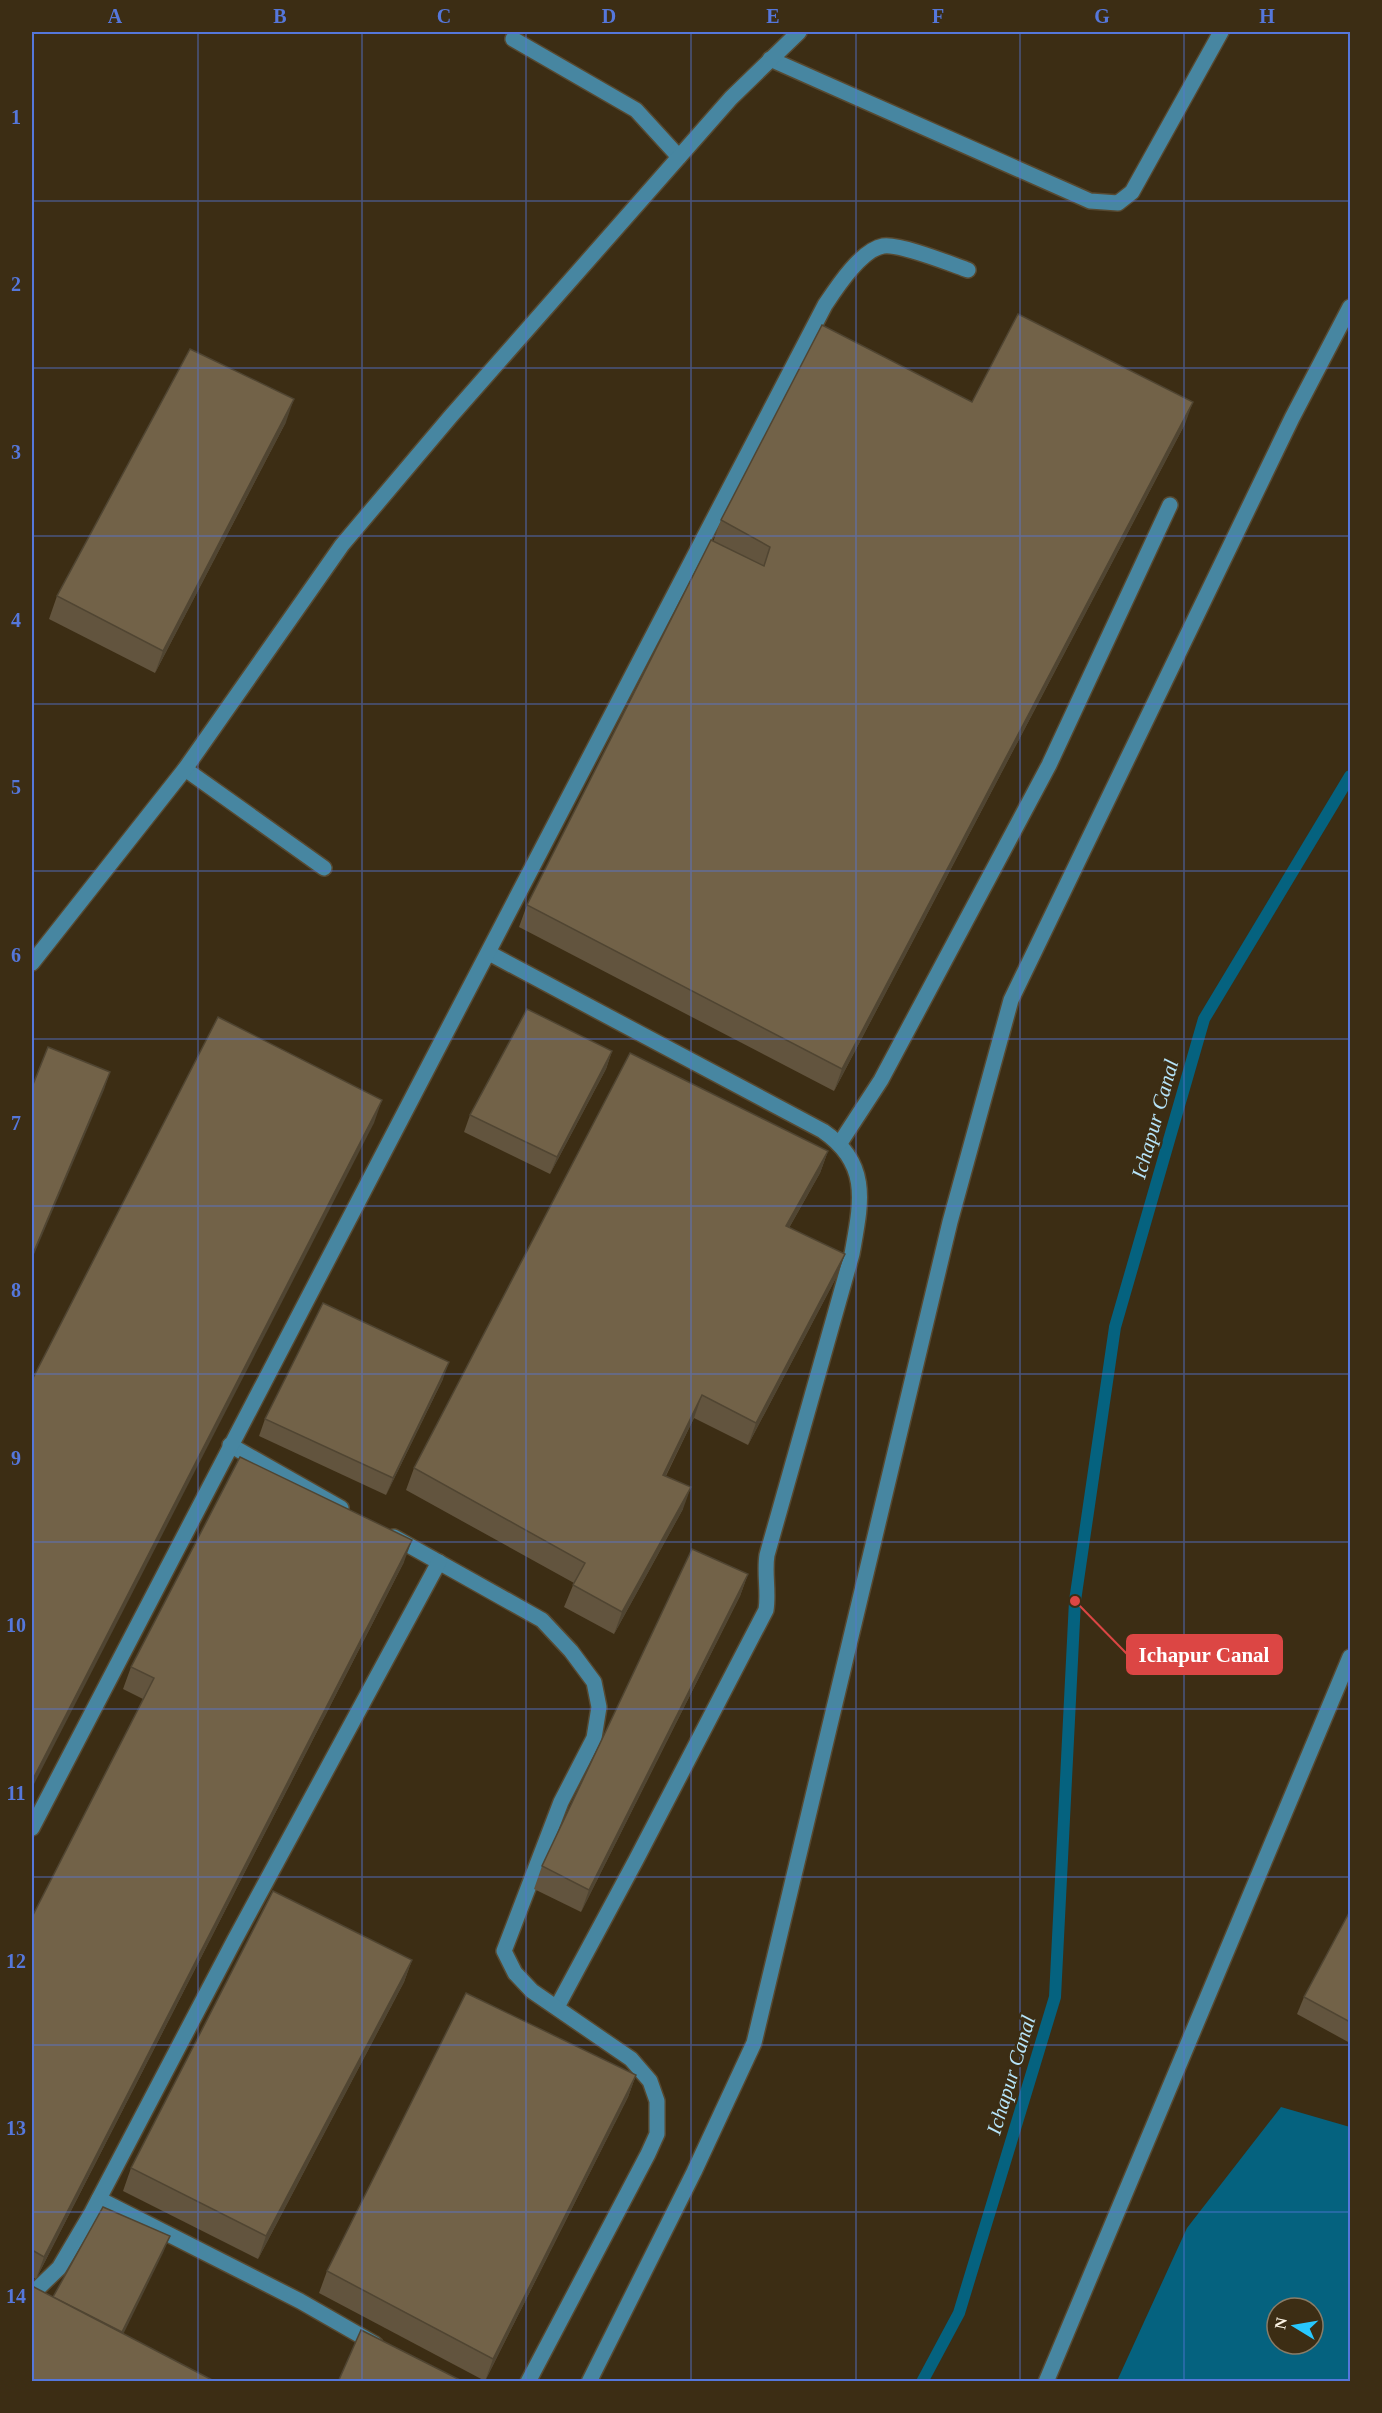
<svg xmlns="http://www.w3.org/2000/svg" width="1382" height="2413" font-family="Georgia,serif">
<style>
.water{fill:#05627f;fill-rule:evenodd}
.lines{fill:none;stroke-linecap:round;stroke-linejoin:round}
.stream{stroke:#05627f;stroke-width:12}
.minor-casing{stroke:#574931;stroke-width:18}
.minor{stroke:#4786a1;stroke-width:15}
.wall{fill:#62543e}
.shaded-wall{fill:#504532}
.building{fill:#726248;stroke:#504532;stroke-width:1.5}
.grid{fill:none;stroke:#5577db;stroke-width:1.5;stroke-opacity:0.55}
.labels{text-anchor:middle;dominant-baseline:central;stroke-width:5;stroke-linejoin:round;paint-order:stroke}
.water-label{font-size:21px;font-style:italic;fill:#b6e4f9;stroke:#3c2d14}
.leader{fill:none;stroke:#dc4644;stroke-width:2}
.callout-dot{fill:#dc4644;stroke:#3c2d14;stroke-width:2}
.callout{fill:#dc4644;stroke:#dc4644;stroke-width:2}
.callout-label{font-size:21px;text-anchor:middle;font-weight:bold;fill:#fff}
.neatline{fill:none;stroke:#5577db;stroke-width:2}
.grid-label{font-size:20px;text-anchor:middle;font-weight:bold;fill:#5577db}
</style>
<rect width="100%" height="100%" fill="#3c2d14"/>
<path class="water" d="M1281,2107L1350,2127V2381H1117L1187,2228ZM1277,2308H1313V2344H1277Z"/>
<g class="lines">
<polyline class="stream" points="922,2382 959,2313 1055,1997 1075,1601 1115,1327 1204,1019 1350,776"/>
<defs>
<g id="minor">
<polyline points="513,39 636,110 679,157"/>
<polyline points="770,59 1090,201 1118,203 1132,192 1221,32"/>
<polyline points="185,769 324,868"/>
<path d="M489,953L823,1131C871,1164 861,1203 852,1254L767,1555C764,1573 769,1592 766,1610L636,1860L557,2007"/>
<polyline points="32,963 185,769 342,545 451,416 731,98 799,32"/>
<polyline points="840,1143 881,1080 1049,765 1170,505"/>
<polyline points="230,1445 341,1508"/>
<polyline points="394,1537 542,1620 571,1651 594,1682 599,1707 594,1738 561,1802 504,1951 515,1973 532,1991 631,2059 650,2081 657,2101 657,2134 648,2154 528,2382"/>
<path d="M32,1828C294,1319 563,814 825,305C837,287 861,250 883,246C899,243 951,264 968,270"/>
<polyline points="99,2199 300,2301 375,2344"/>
<polyline points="32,2294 59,2268 92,2212 234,1941 439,1562"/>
<polyline points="589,2382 694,2172 754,2043 950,1222 1011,1000 1292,418 1350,307"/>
<polyline points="1046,2382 1350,1657"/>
</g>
</defs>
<use href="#minor" class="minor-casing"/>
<use href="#minor" class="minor"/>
</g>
<g class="wall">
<polygon points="972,402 1185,424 834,1091 519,927 527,905 713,542 721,520"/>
<polygon points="286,422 155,673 49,619 57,596"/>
<polygon points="612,1051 606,1069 550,1174 464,1132 470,1115"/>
<polygon points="828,1151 820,1173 789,1228 845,1254 837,1276 748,1445 694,1418 666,1476 683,1509 614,1634 564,1607 574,1583 406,1490 414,1468"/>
<polygon points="443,1379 386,1495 259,1436 265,1419"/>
<polygon points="404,1562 36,2279 32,2277 32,1917 143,1699 123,1689 131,1667"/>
<polygon points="748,1574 740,1596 581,1912 534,1889 542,1866"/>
<polygon points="1350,1911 1350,2043 1297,2014 1304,1997"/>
<polygon points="412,1960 404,1982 258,2259 123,2191 131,2168"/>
<polygon points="636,2075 628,2097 485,2381 319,2293 327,2271"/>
</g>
<g class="shaded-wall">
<polygon points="294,399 286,422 155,673 163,651"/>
<polygon points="1193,402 1185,424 834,1091 842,1069"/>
<polygon points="612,1051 606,1069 550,1174 557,1157"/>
<polygon points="110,1072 104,1090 32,1259 32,1256"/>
<polygon points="382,1100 374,1123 32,1788 32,1781"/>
<polygon points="828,1151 820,1173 777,1249 786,1226"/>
<polygon points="845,1254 837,1276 748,1445 756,1423"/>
<polygon points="449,1362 443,1379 386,1495 393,1478"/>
<polygon points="702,1395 694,1418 655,1497 663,1475"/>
<polygon points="691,1487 683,1509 614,1634 622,1612"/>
<polygon points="412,1540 404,1562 36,2279 44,2257"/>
<polygon points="748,1574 740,1596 581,1912 589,1890"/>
<polygon points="412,1960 404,1982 258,2259 266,2236"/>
<polygon points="636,2075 628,2097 485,2381 493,2359"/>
<polygon points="170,2236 163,2253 116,2349 122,2332"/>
</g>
<g class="building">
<polygon points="1018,314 1193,402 842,1069 527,905 711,540 764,566 770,547 721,520 822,325 972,402"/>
<polygon points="190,349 294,399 163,651 57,596"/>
<polygon points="527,1009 612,1051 557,1157 470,1115"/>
<polygon points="218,1017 382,1100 32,1781 32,1380"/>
<polygon points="48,1047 110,1072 32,1256 32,1087"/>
<polygon points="630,1053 828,1151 786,1226 845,1254 756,1423 702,1395 663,1475 691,1487 622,1612 573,1585 585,1563 414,1468"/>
<polygon points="323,1303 449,1362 393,1478 265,1419"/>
<polygon points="240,1457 412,1540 44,2257 32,2250 32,1917 154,1678 131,1667"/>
<polygon points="692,1549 748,1574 589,1890 542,1866"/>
<polygon points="273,1891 412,1960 266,2236 131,2168"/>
<polygon points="1350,1911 1350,2022 1304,1997"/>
<polygon points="466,1993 636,2075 493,2359 327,2271"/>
<polygon points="103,2207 170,2236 122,2332 53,2297"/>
<polygon points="32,2286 216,2382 32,2382"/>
<polygon points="361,2330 464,2382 338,2382"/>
</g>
<path class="grid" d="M198,32V2382M362,32V2382M526,32V2382M691,32V2382M856,32V2382M1020,32V2382M1184,32V2382M32,201H1350M32,368H1350M32,536H1350M32,704H1350M32,871H1350M32,1039H1350M32,1206H1350M32,1374H1350M32,1542H1350M32,1709H1350M32,1877H1350M32,2045H1350M32,2212H1350"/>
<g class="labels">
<g class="water-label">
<text transform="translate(1155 1119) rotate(-74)">Ichapur Canal</text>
<text transform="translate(1011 2075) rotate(-73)">Ichapur Canal</text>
</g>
</g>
<path class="leader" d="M1075 1601L1127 1654"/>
<circle class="callout-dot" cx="1075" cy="1601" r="6"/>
<rect class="callout" x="1127" y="1635" width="155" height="39" rx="6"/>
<g class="callout-label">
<text x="1204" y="1662">Ichapur Canal</text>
</g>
<rect width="1382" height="2413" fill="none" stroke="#3c2d14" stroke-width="66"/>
<g transform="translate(1295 2326) rotate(281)"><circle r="28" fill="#3c2d14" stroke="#897c67" stroke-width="1.5"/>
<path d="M0-4.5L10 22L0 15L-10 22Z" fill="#28c8ff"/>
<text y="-9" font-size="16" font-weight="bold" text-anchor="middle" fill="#fcf3e4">N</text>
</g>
<rect x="33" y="33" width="1316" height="2347" class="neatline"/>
<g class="grid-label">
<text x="115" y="23">A</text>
<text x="280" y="23">B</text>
<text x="444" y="23">C</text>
<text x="609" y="23">D</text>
<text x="773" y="23">E</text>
<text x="938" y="23">F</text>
<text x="1102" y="23">G</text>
<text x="1267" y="23">H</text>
<text x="16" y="124">1</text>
<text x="16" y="291">2</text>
<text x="16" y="459">3</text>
<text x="16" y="627">4</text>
<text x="16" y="794">5</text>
<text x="16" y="962">6</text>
<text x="16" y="1130">7</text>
<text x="16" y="1297">8</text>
<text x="16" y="1465">9</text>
<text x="16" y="1632">10</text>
<text x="16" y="1800">11</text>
<text x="16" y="1968">12</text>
<text x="16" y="2135">13</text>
<text x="16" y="2303">14</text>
</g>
</svg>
